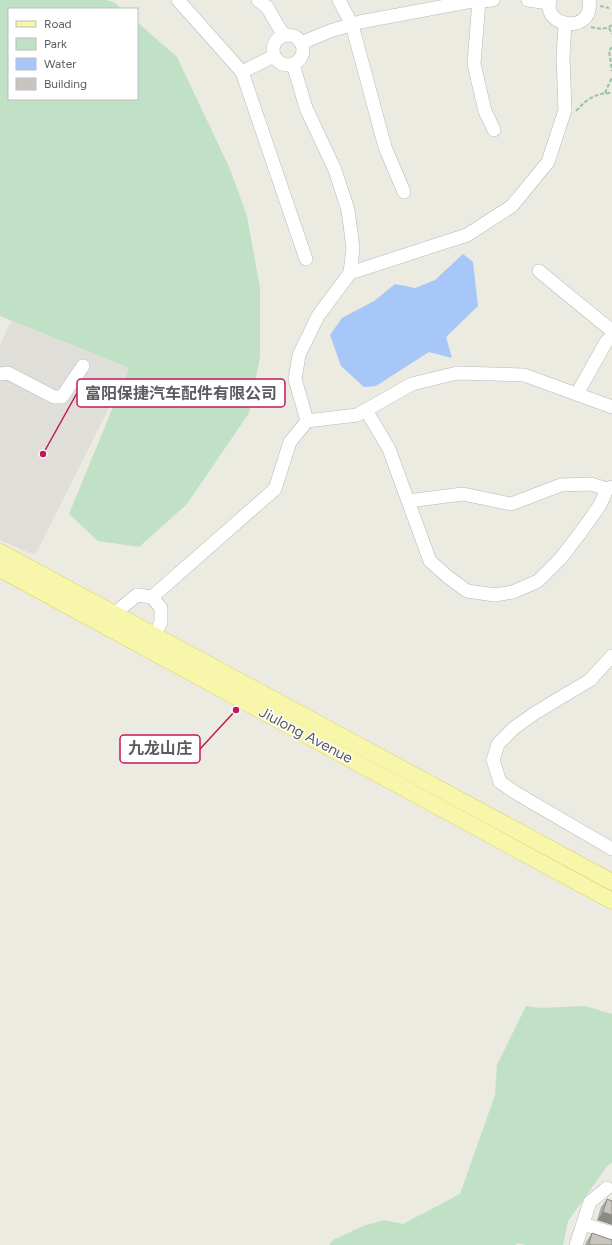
<svg xmlns="http://www.w3.org/2000/svg" width="612" height="1245" font-family="Figtree,'Noto Sans SC',sans-serif">
<style>
.industrial{fill:#dfded9}
.green{fill:#c0e1c5}
.water{fill:#a6c7f7}
.lines{fill:none;stroke-linecap:round;stroke-linejoin:round}
.minor-casing{stroke:#b7b8bd;stroke-width:14}
.major-casing{stroke:#e4d362;stroke-width:17}
.path{stroke:#9ac1ab;stroke-width:2;stroke-dasharray:4 2;stroke-linecap:butt}
.minor{stroke:#fff;stroke-width:13}
.major{stroke:#f7f6aa;stroke-width:16}
.wall{fill:#aba9a3}
.shaded-wall{fill:#8b8a85}
.building{fill:#c7c5be;stroke:#8b8a85}
.labels{text-anchor:middle;dominant-baseline:central;stroke-width:3;stroke-linejoin:round;paint-order:stroke}
.street-label{font-size:15px;fill:#5a5c61;stroke:#fff}
.leader{fill:none;stroke:#c2185b;stroke-width:1.5}
.callout-dot{fill:#c2185b;stroke:#fff;stroke-width:1.5}
.callout{fill:#fff;stroke:#c2185b;stroke-width:1.5}
.callout-label{font-size:16px;text-anchor:middle;font-weight:bold;fill:#5a5c61}
</style>
<rect width="100%" height="100%" fill="#ebebe1"/>
<polygon class="industrial" points="11,321 129,368 35,555 0,540 0,345"/>
<g class="green">
<polygon points="0,0 107,0 115,3 122,9 9,9 9,99 137,99 137,22 177,57 230,169 247,216 260,288 260,357 249,413 187,504 139,547 98,541 69,514 129,368 0,316"/>
<polygon points="526,1006 541,1008 585,1006 612,1014 612,1163 608,1165 568,1221 563,1245 526,1245 517,1243 516,1245 329,1245 333,1240 363,1226 384,1220 403,1224 460,1194 495,1095 497,1065"/>
</g>
<polygon class="water" points="463,254 473,262 478,306 446,337 452,358 429,352 376,386 364,387 341,366 330,335 342,318 374,301 395,284 415,288 435,280"/>
<g class="lines">
<defs>
<g id="minor">
<polyline points="178,0 242,72 306,259"/>
<polyline points="258,0 267,7 284,36"/>
<polyline points="339,0 352,25 385,147 404,192"/>
<polyline points="479,0 474,64 485,111 494,130"/>
<polyline points="528,0 549,3"/>
<path d="M550,0C541,28 595,35 589,0"/>
<circle cx="288" cy="50" r="15"/>
<polyline points="301,43 330,31 360,22 467,2 493,0"/>
<polyline points="293,64 306,108 335,170 348,210 353,248 350,273"/>
<polyline points="242,72 274,56"/>
<polyline points="539,271 612,331"/>
<polyline points="0,374 8,373 54,397 62,397 83,366"/>
<polyline points="577,394 606,342 612,336"/>
<polyline points="366,410 389,449 430,561 448,577 467,591 495,595 513,592 538,581 561,558 581,532 600,505 607,489 612,487"/>
<polyline points="307,421 357,415 412,384 457,373 524,375 612,407"/>
<polyline points="408,501 463,494 511,504 561,485 591,484 607,489"/>
<polyline points="152,597 275,489 290,442 307,421 295,379 299,355 318,316 350,273 467,235 512,206 548,162 565,110 563,57 565,24"/>
<polyline points="115,613 137,595 152,597 161,608 161,622 155,635"/>
<polyline points="612,656 590,680 535,713 514,728 498,744 493,760 500,782 516,793 612,849"/>
<polyline points="583,1224 612,1233"/>
<polyline points="576,1245 590,1202 607,1188"/>
</g>
<g id="major">
<polyline points="0,552 612,882"/>
<polyline points="0,569 612,901"/>
</g>
</defs>
<use href="#minor" class="minor-casing"/>
<use href="#major" class="major-casing"/>
<g class="path">
<polyline points="600,6 609,8"/>
<path d="M591,27C597,29 607,30 612,25"/>
<polyline points="609,28 612,34"/>
<polyline points="612,47 609,51 612,71"/>
<polyline points="605,93 612,77"/>
<path d="M576,111C587,99 595,93 612,93"/>
</g>
<use href="#minor" class="minor"/>
<use href="#major" class="major"/>
</g>
<g class="wall">
<polygon points="607,1199 612,1201 597,1220 601,1207"/>
<polygon points="592,1233 612,1245 585,1245 586,1242"/>
</g>
<polygon class="shaded-wall" points="603,1212 612,1215 612,1225 597,1220"/>
<g class="building">
<polygon points="607,1199 612,1201 612,1215 603,1212"/>
<polygon points="592,1233 612,1240 612,1245 591,1245 589,1244"/>
</g>
<g class="labels">
<g class="street-label">
<text transform="translate(306 735) rotate(28)">Jiulong Avenue</text>
</g>
</g>
<path class="leader" d="M43 454L77 393M236 710L200 749"/>
<g class="callout-dot">
<circle cx="43" cy="454" r="4"/>
<circle cx="236" cy="710" r="4"/>
</g>
<g class="callout">
<rect x="77" y="379" width="208" height="28" rx="4"/>
<rect x="120" y="735" width="80" height="28" rx="4"/>
</g>
<g class="callout-label">
<text x="181" y="399">富阳保捷汽车配件有限公司</text>
<text x="160" y="754">九龙山庄</text>
</g>
<rect x="8" y="8" width="130" height="92" fill="#ffffff" stroke="#bdbec0"/>
<rect x="16" y="21" width="20" height="6" fill="#f7f6aa" stroke="#bdbec0"/>
<text x="44" y="28" font-size="12" fill="#5a5c61">Road</text>
<rect x="16" y="38" width="20" height="12" fill="#c0e1c5" stroke="#bdbec0"/>
<text x="44" y="48" font-size="12" fill="#5a5c61">Park</text>
<rect x="16" y="58" width="20" height="12" fill="#a6c7f7" stroke="#bdbec0"/>
<text x="44" y="68" font-size="12" fill="#5a5c61">Water</text>
<rect x="16" y="78" width="20" height="12" fill="#c7c5be" stroke="#bdbec0"/>
<text x="44" y="88" font-size="12" fill="#5a5c61">Building</text>
</svg>
